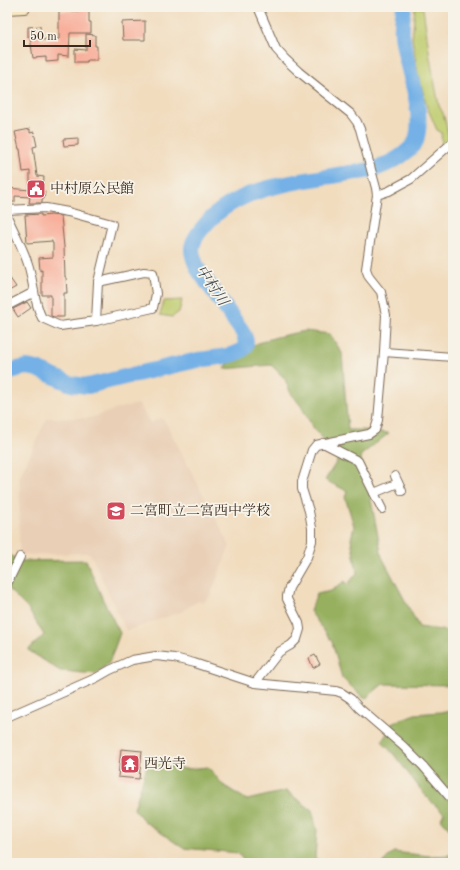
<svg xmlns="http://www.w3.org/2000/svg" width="460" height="870" font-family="'Old Standard TT','Noto Serif JP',serif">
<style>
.built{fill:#e9cfb6}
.green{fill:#bfcc6e;stroke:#7d7b46}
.forest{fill:#97b061;stroke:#696d40}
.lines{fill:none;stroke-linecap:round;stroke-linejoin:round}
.river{stroke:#74b1e6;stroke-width:16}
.building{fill:#f8ae9a}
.minor-casing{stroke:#7b6856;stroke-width:10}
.secondary-casing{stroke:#7b6856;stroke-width:14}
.minor{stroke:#fff;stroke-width:8}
.secondary{stroke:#f7e8c3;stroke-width:12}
.labels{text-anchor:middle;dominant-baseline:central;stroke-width:3.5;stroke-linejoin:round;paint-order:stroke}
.poi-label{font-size:14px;fill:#3b2a1e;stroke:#f7f3e8;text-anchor:start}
.water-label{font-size:15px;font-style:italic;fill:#4c525a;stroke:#f7f3e8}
</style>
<rect width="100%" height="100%" fill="#f7f3e8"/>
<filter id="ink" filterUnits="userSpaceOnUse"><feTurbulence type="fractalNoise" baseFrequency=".025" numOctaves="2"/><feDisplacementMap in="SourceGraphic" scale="8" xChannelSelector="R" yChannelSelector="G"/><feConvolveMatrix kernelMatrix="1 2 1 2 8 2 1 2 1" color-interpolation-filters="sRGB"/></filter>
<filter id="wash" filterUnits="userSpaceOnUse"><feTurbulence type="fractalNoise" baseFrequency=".012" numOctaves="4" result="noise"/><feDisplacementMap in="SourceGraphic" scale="16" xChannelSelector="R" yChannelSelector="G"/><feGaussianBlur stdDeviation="0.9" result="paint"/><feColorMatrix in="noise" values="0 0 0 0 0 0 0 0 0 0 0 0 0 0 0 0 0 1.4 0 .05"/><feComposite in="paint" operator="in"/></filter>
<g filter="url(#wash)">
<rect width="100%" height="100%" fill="#f1dcbe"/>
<polygon class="built" points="139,404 150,423 161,418 165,421 230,546 210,596 204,602 198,601 181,612 126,631 90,553 19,555 20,476 47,418 90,418 120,408"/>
<g class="green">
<polygon points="415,7 423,8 430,58 439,106 443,113 449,136 448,143 442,146 441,132 437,130 427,107 418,73 412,39"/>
<polygon points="182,300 179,312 172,317 160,315 164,301"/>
</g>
<g class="forest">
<path d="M305,331L330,334L342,353L348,430H364L389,433L360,456L369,489L382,557L419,627L448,631L453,632V685L383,684L365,699L342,678L332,642L310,611L317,594L331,591L345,581L347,585L357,573L351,539L354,526L345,497L347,491L325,480L339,458L312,426L301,406L290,392L285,379L271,365L224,369C227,365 231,361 235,357C255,340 280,336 305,331Z"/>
<polygon points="7,554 21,561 86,560 103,600 120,633 109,663 96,674 60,671 28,650 44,635 28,609 7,588"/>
<polygon points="453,711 453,863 382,863 393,852 430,856 451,855 452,831 441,819 444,813 428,799 395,756 382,741 394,722 415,714"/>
<polygon points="148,762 186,769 208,767 223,785 247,800 286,791 312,810 317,830 315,857 321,863 245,863 238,853 183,848 144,821 134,809"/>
</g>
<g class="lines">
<path class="river" d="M7,374L9,372L17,369L27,367L37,369L71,384L88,386C124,377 161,368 198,360C210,358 234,357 242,350C249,345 245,337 242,331L199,271C188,250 190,242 205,225C238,186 296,182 344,174C353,172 364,172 374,169C389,164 407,155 416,141C417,138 417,135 418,132C422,99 405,67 402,34C401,25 403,16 404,7"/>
</g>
<g id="blocks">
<g class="building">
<polygon points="78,9 89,9 89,22 91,22 91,33 70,33 69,56 58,55 58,61 46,62 46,57 33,58 30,37 28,37 28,27 40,26 41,40 59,39 59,11 78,11"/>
<polygon points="145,21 145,40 123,40 122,22"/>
<polygon points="86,34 95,35 95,46 97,46 97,60 87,60 87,62 75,62 75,49 86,50"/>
<polygon points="30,129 30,133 34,132 37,146 33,147 37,176 44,177 43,191 45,191 44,199 42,199 42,203 29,203 30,197 15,196 15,202 8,202 8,188 30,190 30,171 23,172 20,149 19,149 15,132"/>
<polygon points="78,138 78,145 64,146 63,139"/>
<polygon points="41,214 41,216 51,215 61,216 64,247 65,277 66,277 67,293 64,293 64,317 54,317 51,316 51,295 42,295 42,270 40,271 39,258 53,257 53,243 52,243 52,241 27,243 25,215"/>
<polygon points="7,274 16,287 7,292"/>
<polygon points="27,302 31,308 18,317 13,309"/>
<polygon points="315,655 320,664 313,668 309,658"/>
<polygon points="121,749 142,751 139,779 118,777"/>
</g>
</g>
</g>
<g filter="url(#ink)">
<use href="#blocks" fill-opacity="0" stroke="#7b6856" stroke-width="1"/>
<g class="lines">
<defs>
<g id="minor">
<polyline points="377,195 389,191 411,179 453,142"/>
<polyline points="7,210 46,208 68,212 112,224 98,282 96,321"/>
<path d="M7,216C14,232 23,248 28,264C34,282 33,301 42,318L60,326L96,321L153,308L156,294L153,273L144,272L98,282"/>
<polyline points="7,306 34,292"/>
<polyline points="384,352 453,357"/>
<polyline points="323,443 358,461 382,509"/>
<polyline points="395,476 402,491"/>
<polyline points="374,493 398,483"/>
<polyline points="7,584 20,557"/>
<polyline points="255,683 279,652 291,645 297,639 300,629 299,623 287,599 287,596 289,588 307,557 312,541 312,528 309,511 302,489 302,482 312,450 316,445 369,434 375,430 378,420 384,352 386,315 383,301 381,292 369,277 366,269 377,195 376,188 360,129 357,122 351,114 299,72 285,59 276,49 258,7"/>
<polyline points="7,717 96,678 110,670 132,660 156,656 174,658 194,663 255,683 336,691 342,693 351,699 359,708 403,746 423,766 453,801"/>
</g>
<polyline id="secondary" points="7,8 24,7"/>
</defs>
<use href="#minor" class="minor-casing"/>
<use href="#secondary" class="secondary-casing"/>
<use href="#minor" class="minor"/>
<use href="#secondary" class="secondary"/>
</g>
</g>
<defs>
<symbol id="civic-square" viewBox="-11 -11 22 22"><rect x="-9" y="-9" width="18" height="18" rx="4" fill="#d1495b" stroke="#f7f3e8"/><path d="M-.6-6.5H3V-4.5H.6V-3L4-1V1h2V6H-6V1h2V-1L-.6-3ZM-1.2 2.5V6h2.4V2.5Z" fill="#fff"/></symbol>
<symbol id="school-square" viewBox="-11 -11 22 22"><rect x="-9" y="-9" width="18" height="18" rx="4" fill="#d1495b" stroke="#f7f3e8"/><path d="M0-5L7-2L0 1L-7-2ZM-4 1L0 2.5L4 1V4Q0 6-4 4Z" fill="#fff"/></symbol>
<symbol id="temple-square" viewBox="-11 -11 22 22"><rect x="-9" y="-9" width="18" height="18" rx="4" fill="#d1495b" stroke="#f7f3e8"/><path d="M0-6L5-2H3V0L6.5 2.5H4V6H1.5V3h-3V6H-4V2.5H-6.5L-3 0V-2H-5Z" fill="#fff"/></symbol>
</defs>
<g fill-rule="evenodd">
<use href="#civic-square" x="25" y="178" width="22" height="22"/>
<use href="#school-square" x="105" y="500" width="22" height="22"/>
<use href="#temple-square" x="119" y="753" width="22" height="22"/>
</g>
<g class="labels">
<g class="poi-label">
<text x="50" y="189">中村原公民館</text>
<text x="130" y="511">二宮町立二宮西中学校</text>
<text x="144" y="764">西光寺</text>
</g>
<g class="water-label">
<text transform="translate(211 286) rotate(56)">中村川</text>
</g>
</g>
<rect width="460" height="870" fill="none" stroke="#f7f3e8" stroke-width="24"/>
<path d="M24 40v6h66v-6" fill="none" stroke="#3b2a1e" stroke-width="2"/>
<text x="30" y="40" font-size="12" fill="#3b2a1e" stroke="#f7f3e8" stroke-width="3" paint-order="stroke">50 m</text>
</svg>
